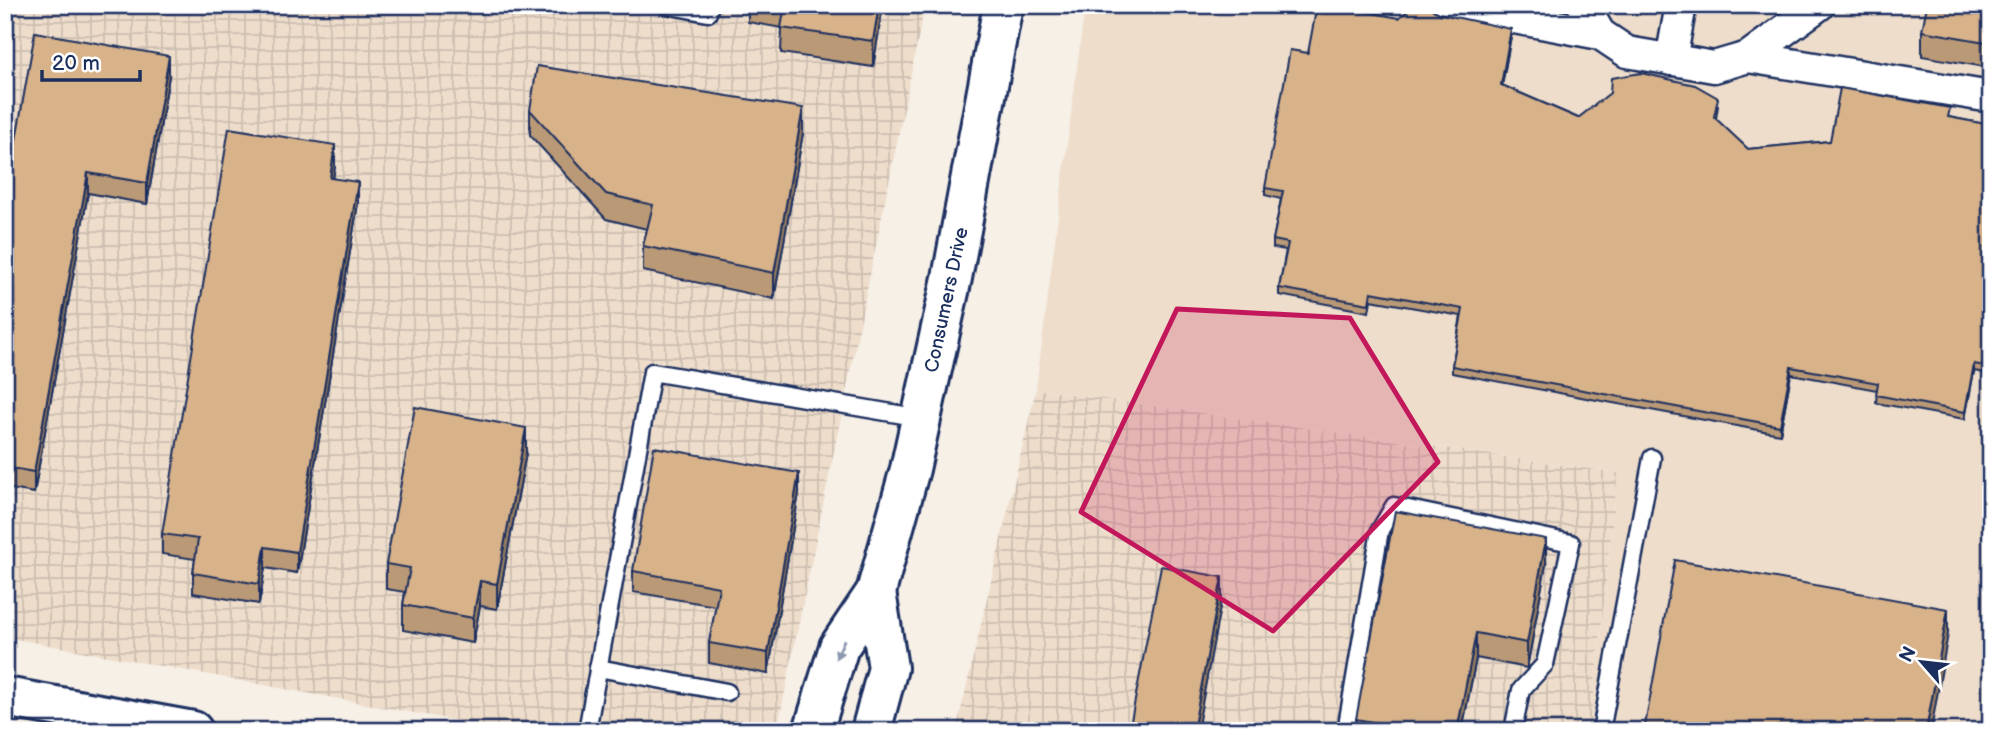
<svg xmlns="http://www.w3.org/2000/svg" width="1996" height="736" font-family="'Balsamiq Sans',sans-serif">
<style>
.built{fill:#eeddcb}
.industrial{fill:url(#industrial-grid)}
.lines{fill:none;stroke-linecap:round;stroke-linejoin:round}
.lane-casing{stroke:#1b2f5e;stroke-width:21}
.street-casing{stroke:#1b2f5e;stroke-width:35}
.secondary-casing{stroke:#1b2f5e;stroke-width:44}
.lane{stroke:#fff;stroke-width:16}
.street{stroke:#fff;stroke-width:30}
.secondary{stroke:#fff;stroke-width:38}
.wall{fill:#ba9976;stroke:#1b2f5e;stroke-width:2}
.shaded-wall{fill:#977d60;stroke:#1b2f5e;stroke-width:2}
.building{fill:#d8b289;stroke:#1b2f5e;stroke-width:2}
.oneway{fill:#8d97ae}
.marked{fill:#c2185b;fill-opacity:0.2;stroke:#c2185b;stroke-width:5;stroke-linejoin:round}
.labels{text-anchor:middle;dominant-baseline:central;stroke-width:5;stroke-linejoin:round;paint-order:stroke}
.street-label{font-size:19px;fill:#1b2f5e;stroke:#fff}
</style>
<defs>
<pattern id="industrial-grid" width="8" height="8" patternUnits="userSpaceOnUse" patternTransform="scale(1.75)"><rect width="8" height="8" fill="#eeddcb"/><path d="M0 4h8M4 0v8" fill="none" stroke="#ccbeb1"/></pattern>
</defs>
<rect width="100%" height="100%" fill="#f7f0e7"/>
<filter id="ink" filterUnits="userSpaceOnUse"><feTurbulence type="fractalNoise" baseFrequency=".0143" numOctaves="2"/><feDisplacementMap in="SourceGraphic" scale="14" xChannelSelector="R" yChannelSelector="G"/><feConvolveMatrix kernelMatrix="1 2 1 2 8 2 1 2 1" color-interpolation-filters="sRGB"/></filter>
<g filter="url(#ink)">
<polygon class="built" points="1085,5 1991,5 1991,731 1590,731 1618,473 1036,389"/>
<g class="industrial">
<polygon points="5,5 925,5 777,731 511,731 5,637"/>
<polygon points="1036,389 1618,473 1590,731 956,731"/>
</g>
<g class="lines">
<defs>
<g id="lane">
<polyline points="666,5 708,13 710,5"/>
<polyline points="598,668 727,692"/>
<polyline points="587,731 652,372 921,418"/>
<polyline points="1346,731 1380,530 1394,506 1571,543 1545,664 1521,690 1513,731"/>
<polyline points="1601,731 1652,458"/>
</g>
<g id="street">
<polyline points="1445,5 1600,34"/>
<polyline points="1583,5 1600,34 1627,52 1714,67 1748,57 1819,5"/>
<polyline points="1748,57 1991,97"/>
<polyline points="1671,60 1681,5"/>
</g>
<g id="secondary">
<polyline points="5,697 193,731"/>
<polyline points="813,731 839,647 876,592 910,469 952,278 1003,5"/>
<polyline points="871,731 888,668 876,592"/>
</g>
</defs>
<use href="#lane" class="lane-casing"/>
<use href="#street" class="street-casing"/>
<use href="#secondary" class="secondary-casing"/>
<use href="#lane" class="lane"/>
<use href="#street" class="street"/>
<use href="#secondary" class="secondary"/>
</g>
<g class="wall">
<polygon points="748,5 883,5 873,67 781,53 782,28 748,22"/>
<polygon points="1991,5 1991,68 1922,56 1922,31"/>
<polygon points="1433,10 1441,14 1511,36 1502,85 1578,118 1718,106 1716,119 1748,149 1830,141 1949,117 1991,125 1989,374 1974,371 1965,419 1876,403 1877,390 1791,374 1780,434 1452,373 1452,366 1461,316 1371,300 1369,312 1279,295 1279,288 1286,250 1273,248 1273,240 1281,199 1265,195 1265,188 1308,53"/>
<polygon points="169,76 147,204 88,193 34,493 5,488 5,202"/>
<polygon points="530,110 803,133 774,299 643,271 643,246 647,229 606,219 530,135"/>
<polygon points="335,166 333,178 358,203 297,573 265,568 259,604 193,593 193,573 195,559 162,554 162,534"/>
<polygon points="526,453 497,609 480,606 473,643 403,630 403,605 405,592 386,589 386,564"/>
<polygon points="799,493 768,674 709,663 709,643 716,606 633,592 633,571"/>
<polygon points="1546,564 1527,668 1476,658 1462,731 1356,731 1356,719"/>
</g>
<g class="shaded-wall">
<polygon points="879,5 883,5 873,67 873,41"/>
<polygon points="1511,29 1511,36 1501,92 1501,85"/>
<polygon points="169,56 169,76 147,204 147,183"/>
<polygon points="803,108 803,133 774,299 774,273"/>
<polygon points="335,145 335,166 330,199 330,178"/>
<polygon points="88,173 88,193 34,493 34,472"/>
<polygon points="358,182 358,203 297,573 297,552"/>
<polygon points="1974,364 1974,371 1965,419 1965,412"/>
<polygon points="1791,367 1791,374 1780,434 1780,426"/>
<polygon points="526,428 526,453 497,609 497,584"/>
<polygon points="799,473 799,493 768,674 768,653"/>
<polygon points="1546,539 1546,564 1527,668 1527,643"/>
<polygon points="265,547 265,568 259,604 259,584"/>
<polygon points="1222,577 1222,597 1197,731 1193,731"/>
<polygon points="480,581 480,606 473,643 473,618"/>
<polygon points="1948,609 1948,634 1931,731 1926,731"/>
<polygon points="1476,633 1476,658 1462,731 1457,731"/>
</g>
<g class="building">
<polygon points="785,5 879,5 873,41 781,28"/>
<polygon points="1317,5 1328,5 1399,18 1415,5 1431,5 1433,10 1441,14 1511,29 1501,85 1578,118 1610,93 1611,78 1641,73 1695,85 1718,98 1714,117 1748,149 1830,141 1840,88 1950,108 1948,117 1991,125 1991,357 1989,367 1974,364 1965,412 1876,395 1878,383 1791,367 1780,426 1452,366 1463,309 1371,292 1369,304 1279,288 1288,243 1273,240 1283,191 1265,188 1290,50 1308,53"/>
<polygon points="1927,5 1991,5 1991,43 1922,31"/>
<polygon points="35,32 169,56 147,183 88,173 34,472 5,467 5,202"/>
<polygon points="537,66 803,108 774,273 643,246 653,205 606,194 530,110"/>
<polygon points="229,128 335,145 330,178 358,182 297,552 265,547 259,584 193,573 198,539 162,534"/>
<polygon points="415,407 526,428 497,584 480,581 473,618 403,605 410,568 386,564"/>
<polygon points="654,447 799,473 768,653 709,643 719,587 633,571"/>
<polygon points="1395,511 1546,539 1527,643 1476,633 1457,731 1422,731 1356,719"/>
<polygon points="1675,560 1948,609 1926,731 1644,731"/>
<polygon points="1161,566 1222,577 1193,731 1129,731"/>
</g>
<defs><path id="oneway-solid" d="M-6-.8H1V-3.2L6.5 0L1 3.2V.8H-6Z" transform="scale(1.75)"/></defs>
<use class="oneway" href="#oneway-solid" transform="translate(840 649) rotate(114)"/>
</g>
<path class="marked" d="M1177,309L1350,318L1438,462L1273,631L1081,512Z"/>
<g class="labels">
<g class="street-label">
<text transform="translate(947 300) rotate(-78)">Consumers Drive</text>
</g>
</g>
<rect width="1996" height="736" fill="none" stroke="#fff" stroke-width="28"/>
<rect x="14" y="14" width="1968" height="708" fill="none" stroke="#1b2f5e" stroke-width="2.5" filter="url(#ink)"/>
<g transform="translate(1922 662) rotate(298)" stroke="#ffffff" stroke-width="5" paint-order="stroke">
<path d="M0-5L12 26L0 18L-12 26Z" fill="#1b2f5e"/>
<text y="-10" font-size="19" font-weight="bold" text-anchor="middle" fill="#1b2f5e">N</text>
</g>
<path d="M42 70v10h98v-10" fill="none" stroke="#1b2f5e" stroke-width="3.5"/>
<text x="52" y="70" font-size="21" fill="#1b2f5e" stroke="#ffffff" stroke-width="5" paint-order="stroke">20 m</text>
</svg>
